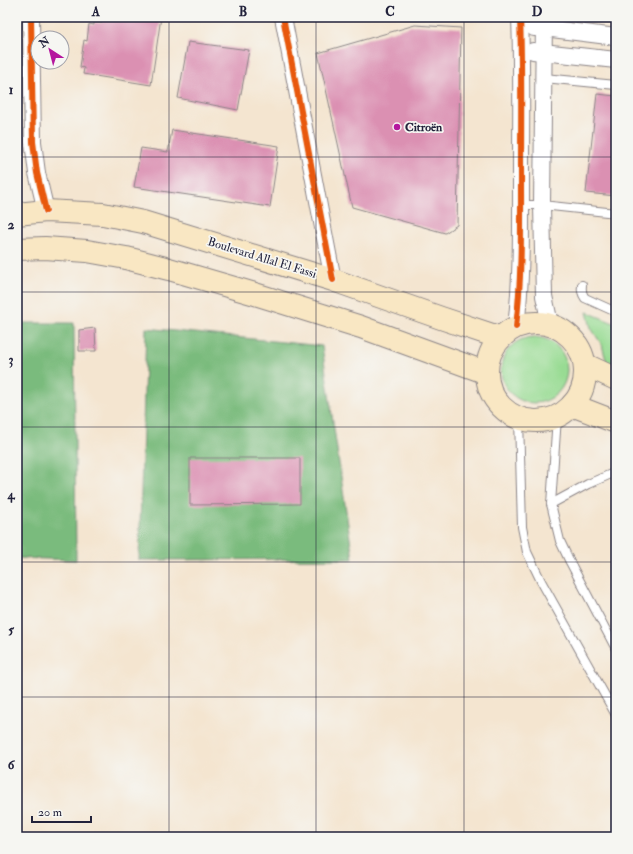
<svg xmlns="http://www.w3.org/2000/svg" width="633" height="854" font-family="'IM FELL Double Pica',serif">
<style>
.green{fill:#98db93;stroke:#5d7e67}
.forest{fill:#7abb7d;stroke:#4e6e5c}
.building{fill:#db90b2}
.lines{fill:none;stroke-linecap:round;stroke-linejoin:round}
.lane-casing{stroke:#8b8486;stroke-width:10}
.street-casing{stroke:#8b8486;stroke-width:18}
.secondary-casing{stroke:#8b8486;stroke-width:24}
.lane{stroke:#fff;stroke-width:8}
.street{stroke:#fff;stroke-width:16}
.secondary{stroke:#f9e7c3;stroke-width:22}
.cycleway-casing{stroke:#f6f6f2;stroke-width:8}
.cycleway{stroke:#e8590c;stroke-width:6}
.grid{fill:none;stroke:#22223b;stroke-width:1;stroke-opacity:0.55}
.poi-dot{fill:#b5179e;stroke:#f6f6f2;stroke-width:1.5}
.labels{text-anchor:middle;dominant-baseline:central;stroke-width:3.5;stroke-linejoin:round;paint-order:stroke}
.poi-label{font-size:12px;font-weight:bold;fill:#22223b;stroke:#f6f6f2;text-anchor:start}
.street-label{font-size:12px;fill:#22223b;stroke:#f6f6f2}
.neatline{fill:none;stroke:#22223b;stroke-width:1.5}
.grid-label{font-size:13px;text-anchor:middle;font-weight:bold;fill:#22223b}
</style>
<rect width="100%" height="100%" fill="#f6f6f2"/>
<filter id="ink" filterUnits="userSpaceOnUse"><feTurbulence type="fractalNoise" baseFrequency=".025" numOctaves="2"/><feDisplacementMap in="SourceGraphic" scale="8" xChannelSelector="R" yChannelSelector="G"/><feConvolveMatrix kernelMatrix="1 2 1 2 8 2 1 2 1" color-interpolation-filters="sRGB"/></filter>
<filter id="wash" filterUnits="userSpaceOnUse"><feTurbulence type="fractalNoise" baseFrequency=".012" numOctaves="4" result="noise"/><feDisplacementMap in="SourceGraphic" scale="16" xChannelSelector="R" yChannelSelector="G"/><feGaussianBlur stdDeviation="0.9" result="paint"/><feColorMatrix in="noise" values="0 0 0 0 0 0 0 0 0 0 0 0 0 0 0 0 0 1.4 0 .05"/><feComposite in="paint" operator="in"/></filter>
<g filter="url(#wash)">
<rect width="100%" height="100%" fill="#f4e5d0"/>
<g class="green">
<polygon points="587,312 616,324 616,368 607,364 602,345 591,328"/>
<circle cx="534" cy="370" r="33"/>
</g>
<g class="forest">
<polygon points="17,323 74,323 76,560 17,558"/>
<polygon points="146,328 322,346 353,559 139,560"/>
</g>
<g id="blocks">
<g class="building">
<polygon points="103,17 161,17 151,85 83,74 84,68 80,67 84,40 87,41 89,24 94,25 94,22 102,23"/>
<polygon points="415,25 461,28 457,225 445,233 352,207 318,53"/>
<polygon points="188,42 249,50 238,110 178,98"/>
<polygon points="597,94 616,96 616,196 586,193"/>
<polygon points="172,130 279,146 270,207 134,187 141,148 168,152"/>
<polygon points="95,328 96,351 79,351 79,330"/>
<polygon points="190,458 300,458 300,504 190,505"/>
</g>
</g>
</g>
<g filter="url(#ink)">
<use href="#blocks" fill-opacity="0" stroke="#8b8486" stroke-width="1"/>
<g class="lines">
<defs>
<g id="lane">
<polyline points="544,78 616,85"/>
<polyline points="521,205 542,205 616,213"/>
<path d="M582,285C581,291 582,294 585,298L616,312"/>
<polyline points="557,417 551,504 560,541 570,562 616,649"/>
<polyline points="519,418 522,527 527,552 541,581 616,715"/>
<polyline points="551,504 588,484 611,474 616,473"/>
</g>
<g id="street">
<polyline points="31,17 33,142 37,173 46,211"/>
<polyline points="283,17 333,280"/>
<polyline points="544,17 542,205 544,296 550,324"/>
<polyline points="534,28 544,28 616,37"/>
<polyline points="533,51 616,60"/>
<path d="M516,327C522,276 521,225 521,175C521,122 522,70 520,17"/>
</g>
<g id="secondary">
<polyline points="17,214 46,211 103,214 143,222 333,280 441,318 501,338"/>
<polyline points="17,249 45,248 87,251 126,258 169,269 255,294 361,327 487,373"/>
<circle cx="536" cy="372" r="49"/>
<polyline points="586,365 616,379"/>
<polyline points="572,405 616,422"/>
</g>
</defs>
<use href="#lane" class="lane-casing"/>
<use href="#street" class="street-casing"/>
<use href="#secondary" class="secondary-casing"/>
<use href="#lane" class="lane"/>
<use href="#street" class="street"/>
<use href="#secondary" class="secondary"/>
<defs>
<g id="cycleway">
<polyline points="31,17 33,142 37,173 46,211"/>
<polyline points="283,17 333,280"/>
<path d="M516,327C522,276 521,225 521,175C521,122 522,70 520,17"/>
</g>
</defs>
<use href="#cycleway" class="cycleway-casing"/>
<use href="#cycleway" class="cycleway"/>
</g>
</g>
<path class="grid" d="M169,17V837M316,17V837M464,17V837M17,157H616M17,292H616M17,427H616M17,562H616M17,697H616"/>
<circle class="poi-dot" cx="397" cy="127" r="4"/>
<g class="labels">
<g class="poi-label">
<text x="405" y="127">Citroën</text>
</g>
<g class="street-label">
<text transform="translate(262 258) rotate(17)">Boulevard Allal El Fassi</text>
</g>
</g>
<rect width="633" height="854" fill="none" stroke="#f6f6f2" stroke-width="44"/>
<g transform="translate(50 50) rotate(324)"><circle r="19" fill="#f6f6f2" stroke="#a1a1a9"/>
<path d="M0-3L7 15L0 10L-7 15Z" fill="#b5179e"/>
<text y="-6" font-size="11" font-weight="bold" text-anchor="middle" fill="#22223b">N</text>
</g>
<path d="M32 816v6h59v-6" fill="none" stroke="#22223b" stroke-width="2"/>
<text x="38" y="816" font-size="12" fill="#22223b" stroke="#f6f6f2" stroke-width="3" paint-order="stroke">20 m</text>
<rect x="22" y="22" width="589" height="810" class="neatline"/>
<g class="grid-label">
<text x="96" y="16">A</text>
<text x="243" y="16">B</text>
<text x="390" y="16">C</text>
<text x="537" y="16">D</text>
<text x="11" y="94">1</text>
<text x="11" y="229">2</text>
<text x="11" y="364">3</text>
<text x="11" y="499">4</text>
<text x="11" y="634">5</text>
<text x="11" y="769">6</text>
</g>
</svg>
